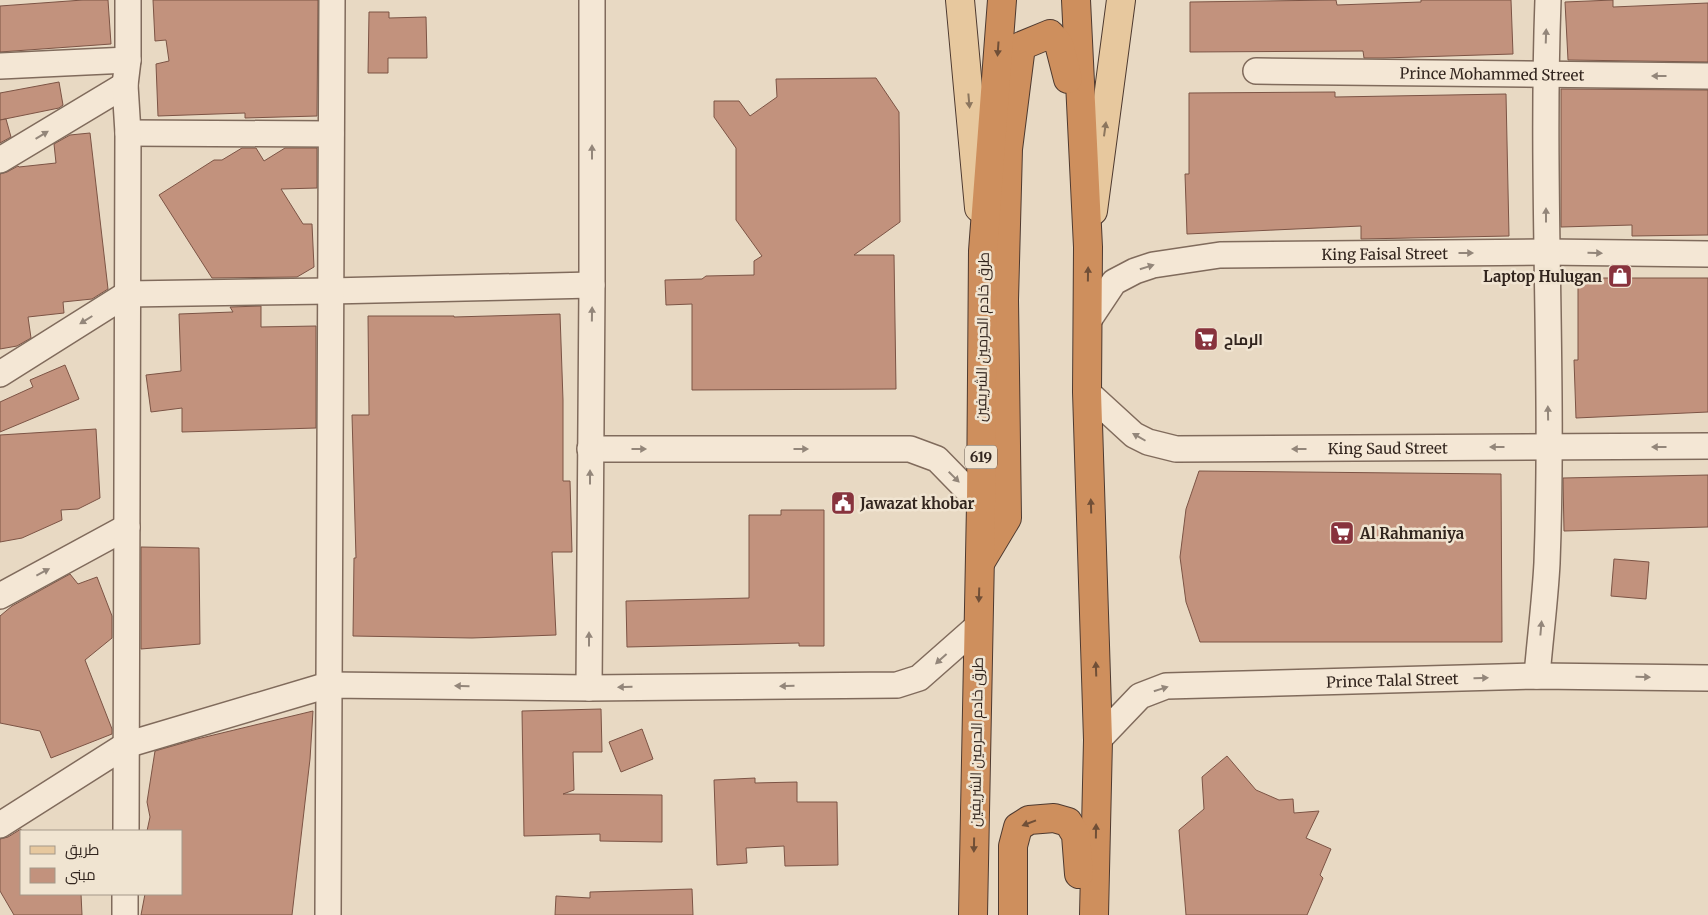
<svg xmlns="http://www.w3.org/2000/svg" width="1708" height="915" font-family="Merriweather,Cairo,serif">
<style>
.building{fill:#c2927d;stroke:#7c5445}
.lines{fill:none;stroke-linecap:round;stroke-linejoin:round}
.minor-casing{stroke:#806b5c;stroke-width:28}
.major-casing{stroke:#4e3a30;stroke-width:30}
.highway-casing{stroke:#4e3a30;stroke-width:30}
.minor{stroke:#f4e7d5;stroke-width:25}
.major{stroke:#e7c89e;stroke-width:28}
.highway{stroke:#ce8f5d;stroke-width:28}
.oneway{fill:#93867a}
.oneway2{fill:#704f37}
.oneway3{fill:#8c765e}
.labels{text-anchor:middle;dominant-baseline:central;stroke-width:5;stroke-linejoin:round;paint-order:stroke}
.shield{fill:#f0e4d1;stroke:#6b5e54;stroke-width:1}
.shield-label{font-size:14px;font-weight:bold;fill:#32251e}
.street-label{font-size:15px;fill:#32251e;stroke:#f0e4d1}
.poi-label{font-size:15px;font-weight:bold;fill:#32251e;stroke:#f0e4d1;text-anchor:start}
</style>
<rect width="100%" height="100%" fill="#e8d9c3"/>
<g class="building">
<polygon points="83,0 108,0 111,44 0,52 0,6"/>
<polygon points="153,0 318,0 317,116 245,118 245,113 158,116 156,64 169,61 166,40 155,41"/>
<polygon points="1336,0 1337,5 1421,2 1421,0 1511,0 1513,54 1383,58 1364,58 1363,51 1190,52 1190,2"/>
<polygon points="1613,0 1613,7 1708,3 1708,62 1568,60 1565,2"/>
<polygon points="369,12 389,12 389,18 426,17 427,58 388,58 388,73 368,73"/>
<polygon points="876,78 899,112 900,222 854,255 894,255 896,389 692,390 692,304 666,305 665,280 702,279 706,276 754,275 754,261 762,256 736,220 736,148 714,117 714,101 739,101 750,116 777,97 776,79"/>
<polygon points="59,82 63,105 59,108 0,120 0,93"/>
<polygon points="1561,89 1708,90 1708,235 1632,236 1632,225 1561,227"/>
<polygon points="1335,92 1335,97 1506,94 1509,236 1361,239 1361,226 1187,234 1185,174 1189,174 1189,93"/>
<polygon points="6,119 11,137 0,143 0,120"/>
<polygon points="90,133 108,289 92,299 63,302 64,313 28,317 31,338 17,346 0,349 0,174 7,172 18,166 19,167 56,163 54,144 70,135"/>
<polygon points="242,148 256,148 264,161 285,148 317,148 317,188 281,189 303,224 312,224 314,267 297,277 212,278 159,195 214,160 222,160"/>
<polygon points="1578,278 1708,278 1708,412 1576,418 1574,360 1578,360"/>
<polygon points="261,306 261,327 316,326 316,428 182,432 182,408 151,412 146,375 181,371 179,314 233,312 230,307"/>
<polygon points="560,314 563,400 563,481 570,481 572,552 552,552 556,635 472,638 353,636 354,558 356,558 352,415 369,415 368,316 454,316 454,317"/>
<polygon points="65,365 79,399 0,432 0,402 33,387 30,380"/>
<polygon points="96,429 100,498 78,509 61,510 62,520 22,538 0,542 0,435"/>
<polygon points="1199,471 1501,474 1502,642 1200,642 1186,602 1180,557 1186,509"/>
<polygon points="1708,475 1708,527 1564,531 1563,478"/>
<polygon points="781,510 824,510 824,646 799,646 799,643 627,647 626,601 749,598 749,515 781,515"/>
<polygon points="141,547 199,548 200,644 141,649"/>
<polygon points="1614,559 1649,562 1646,599 1611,596"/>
<polygon points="70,574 78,584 97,577 112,616 112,638 85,660 112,729 112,734 51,758 40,731 0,723 0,616 12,606"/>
<polygon points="601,709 602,752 573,752 574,790 563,794 662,795 662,842 600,841 600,834 524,836 522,711"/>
<polygon points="313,711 310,759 292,915 141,915 145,894 181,894 181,831 147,831 150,817 147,802 155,751 197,739"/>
<polygon points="642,729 653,759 621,772 609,742"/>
<polygon points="1227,756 1256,790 1279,800 1293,799 1294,813 1319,811 1306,838 1331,849 1320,875 1323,878 1307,915 1186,915 1179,830 1204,809 1202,777"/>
<polygon points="755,778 755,783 797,782 797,802 837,802 838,865 785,866 784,846 746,848 747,863 717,865 714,780"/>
<polygon points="21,829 21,894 81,894 82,915 14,915 0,891 0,839 8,837"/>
<polygon points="692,889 693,915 555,915 556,896 590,898 590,892"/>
</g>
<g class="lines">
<defs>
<g id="minor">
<polyline points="0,66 128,60"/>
<path id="s1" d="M1256,71L1708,76"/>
<polyline points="128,133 331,134"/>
<polyline points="0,160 125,85"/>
<path id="s2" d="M1088,321L1114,282L1135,271L1153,265L1220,255L1546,252L1708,254"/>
<polyline points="0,374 127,294 330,291 592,285"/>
<path id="s3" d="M1087,392L1134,435L1148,442L1176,449L1708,446"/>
<polyline points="590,449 910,449 937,459 981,504"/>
<polyline points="0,596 127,527"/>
<path d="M1537,676C1540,639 1545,601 1547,563C1554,376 1541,188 1548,0"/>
<polyline points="589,688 592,285 592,0"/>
<path id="s4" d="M1098,740L1140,696L1166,686L1537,676L1708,678"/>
<polyline points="0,825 126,745 328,685 589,688 897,685 919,678 978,626"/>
<polyline points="126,831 128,133 125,85 128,60 128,0"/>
<polyline points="125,915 125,894"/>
<polyline points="328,915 332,0"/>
</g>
<g id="major">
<polyline points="960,0 979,208"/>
<polyline points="1093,211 1121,0"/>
</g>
<g id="highway">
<polyline points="1076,0 1088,247 1087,392 1098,740 1094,915"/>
<polyline points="980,563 1007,518 1004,300 1008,149 1021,46 1050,34 1059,44 1068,79"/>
<polyline points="973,915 981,504 983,251 1002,0"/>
<polyline points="1013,915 1013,846 1018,827 1029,820 1054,818 1068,822 1076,835 1079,874"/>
</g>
</defs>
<use href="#minor" class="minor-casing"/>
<use href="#major" class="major-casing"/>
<use href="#highway" class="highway-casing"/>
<use href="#minor" class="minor"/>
<use href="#major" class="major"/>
<use href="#highway" class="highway"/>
</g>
<defs><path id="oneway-solid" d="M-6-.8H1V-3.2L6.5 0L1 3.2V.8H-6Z" transform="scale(1.25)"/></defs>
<g class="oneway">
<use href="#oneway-solid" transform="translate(1546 36) rotate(-88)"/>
<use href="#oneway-solid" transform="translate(1659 76) rotate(-180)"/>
<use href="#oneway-solid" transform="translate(42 135) rotate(-31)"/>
<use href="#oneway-solid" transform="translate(592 152) rotate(-90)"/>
<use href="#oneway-solid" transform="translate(1546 215) rotate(-90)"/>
<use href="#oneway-solid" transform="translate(1466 253)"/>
<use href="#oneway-solid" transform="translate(1595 253) rotate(1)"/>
<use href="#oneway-solid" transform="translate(1147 267) rotate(-17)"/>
<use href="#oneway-solid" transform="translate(592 314) rotate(-89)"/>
<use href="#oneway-solid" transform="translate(86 320) rotate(148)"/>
<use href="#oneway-solid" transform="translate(1548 413) rotate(-91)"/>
<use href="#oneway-solid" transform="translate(1139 437) rotate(-150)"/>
<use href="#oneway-solid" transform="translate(1497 447) rotate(180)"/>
<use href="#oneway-solid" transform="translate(1659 447) rotate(180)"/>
<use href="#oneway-solid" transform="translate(639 449)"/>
<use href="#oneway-solid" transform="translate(801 449)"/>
<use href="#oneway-solid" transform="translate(1299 449) rotate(180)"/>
<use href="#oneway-solid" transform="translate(590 477) rotate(-90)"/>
<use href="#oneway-solid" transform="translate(954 477) rotate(45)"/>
<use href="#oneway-solid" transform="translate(43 572) rotate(-28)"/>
<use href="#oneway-solid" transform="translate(1541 628) rotate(-85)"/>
<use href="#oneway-solid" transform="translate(589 639) rotate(-90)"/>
<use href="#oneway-solid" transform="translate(941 659) rotate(138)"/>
<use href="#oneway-solid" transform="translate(1643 677) rotate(1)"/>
<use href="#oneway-solid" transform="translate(1481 678) rotate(-2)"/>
<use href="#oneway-solid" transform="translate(462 686) rotate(-179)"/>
<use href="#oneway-solid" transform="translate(787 686) rotate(179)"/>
<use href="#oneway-solid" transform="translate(625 687) rotate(179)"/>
<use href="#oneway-solid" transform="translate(1161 689) rotate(-17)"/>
</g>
<g class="oneway2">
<use href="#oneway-solid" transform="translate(998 49) rotate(94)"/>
<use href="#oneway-solid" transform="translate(1088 274) rotate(-89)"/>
<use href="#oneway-solid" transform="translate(1091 506) rotate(-92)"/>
<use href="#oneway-solid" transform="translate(979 595) rotate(92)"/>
<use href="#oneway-solid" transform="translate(1096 669) rotate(-92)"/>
<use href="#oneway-solid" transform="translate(1029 823) rotate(159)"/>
<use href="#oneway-solid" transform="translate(1096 831) rotate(-89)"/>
<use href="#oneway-solid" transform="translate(974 845) rotate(91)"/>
</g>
<g class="oneway3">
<use href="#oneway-solid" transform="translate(969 101) rotate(85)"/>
<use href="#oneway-solid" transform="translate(1105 129) rotate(-82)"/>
</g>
<defs>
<symbol id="shop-square" viewBox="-11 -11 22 22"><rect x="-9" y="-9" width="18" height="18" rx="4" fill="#88333d" stroke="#f0e4d1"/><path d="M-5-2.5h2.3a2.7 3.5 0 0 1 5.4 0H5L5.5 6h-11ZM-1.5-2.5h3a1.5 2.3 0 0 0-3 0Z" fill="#fff"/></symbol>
<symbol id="supermarket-square" viewBox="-11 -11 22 22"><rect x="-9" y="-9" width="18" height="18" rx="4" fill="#88333d" stroke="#f0e4d1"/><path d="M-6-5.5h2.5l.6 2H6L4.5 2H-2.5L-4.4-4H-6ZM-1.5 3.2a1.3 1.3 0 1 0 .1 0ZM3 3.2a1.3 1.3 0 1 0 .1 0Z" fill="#fff"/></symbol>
<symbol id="civic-square" viewBox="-11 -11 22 22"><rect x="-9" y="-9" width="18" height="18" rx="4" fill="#88333d" stroke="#f0e4d1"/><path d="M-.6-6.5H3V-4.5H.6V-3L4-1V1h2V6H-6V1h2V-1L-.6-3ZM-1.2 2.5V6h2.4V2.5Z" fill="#fff"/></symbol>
</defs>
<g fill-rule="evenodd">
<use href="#shop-square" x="1606" y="262" width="28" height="28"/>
<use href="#supermarket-square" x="1192" y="325" width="28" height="28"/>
<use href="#civic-square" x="829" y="489" width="28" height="28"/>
<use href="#supermarket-square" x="1328" y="519" width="28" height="28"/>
</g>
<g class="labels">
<rect class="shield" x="965" y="445.5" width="32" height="23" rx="4"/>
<g class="shield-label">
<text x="981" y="457">619</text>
</g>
<g class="street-label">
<text stroke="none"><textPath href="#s1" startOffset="236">Prince Mohammed Street</textPath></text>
<text stroke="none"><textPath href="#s2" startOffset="322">King Faisal Street</textPath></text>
<text transform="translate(982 337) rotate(-89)">طرق خادم الحرمين الشريفين</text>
<text stroke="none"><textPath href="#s3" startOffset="320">King Saud Street</textPath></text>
<text stroke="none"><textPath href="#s4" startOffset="315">Prince Talal Street</textPath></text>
<text transform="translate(976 742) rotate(-89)">طرق خادم الحرمين الشريفين</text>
</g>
<g class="poi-label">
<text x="1602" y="276" text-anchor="end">Laptop Hulugan</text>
<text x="1224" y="339">الرماح</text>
<text x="860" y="503">Jawazat khobar</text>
<text x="1360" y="533">Al Rahmaniya</text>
</g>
</g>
<rect x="20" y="830" width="162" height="65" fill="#f0e4d1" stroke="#a49889"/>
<rect x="30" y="846" width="25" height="8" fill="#e7c89e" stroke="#a49889"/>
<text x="65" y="855" font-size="15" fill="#32251e">طريق</text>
<rect x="30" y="868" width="25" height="15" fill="#c2927d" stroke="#a49889"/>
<text x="65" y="880" font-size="15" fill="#32251e">مبنى</text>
</svg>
